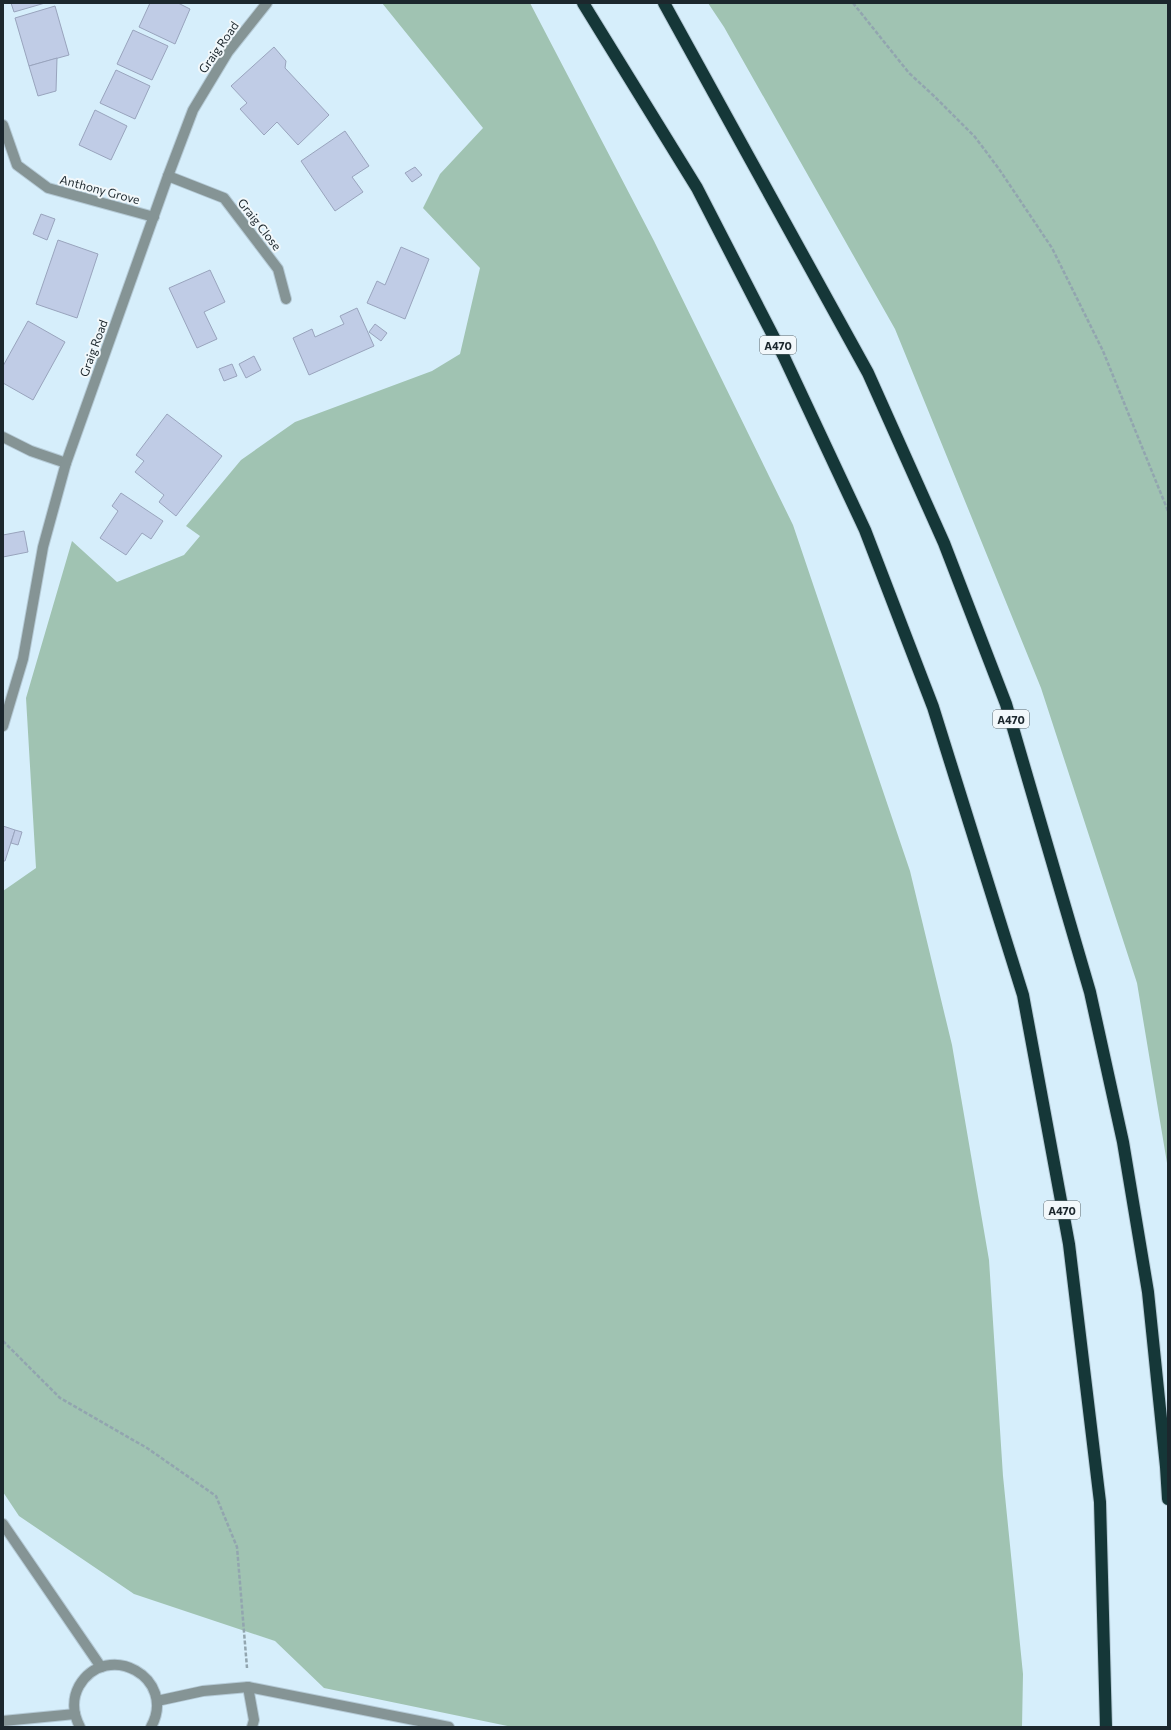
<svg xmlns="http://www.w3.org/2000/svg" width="1171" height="1730" font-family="Commissioner,sans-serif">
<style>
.green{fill:#a0c3b2}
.building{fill:#c0cce6;stroke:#99a4bd}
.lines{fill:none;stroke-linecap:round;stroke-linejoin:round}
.lane-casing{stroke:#b5cad6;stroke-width:12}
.street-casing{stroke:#b5cad6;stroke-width:12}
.highway-casing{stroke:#b5cad6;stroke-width:14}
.path{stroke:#92a5af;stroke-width:2.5;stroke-dasharray:4 2;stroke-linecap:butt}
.lane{stroke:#859495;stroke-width:10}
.street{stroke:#859495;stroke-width:10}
.highway{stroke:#153738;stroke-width:12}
.labels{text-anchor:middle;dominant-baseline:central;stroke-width:4;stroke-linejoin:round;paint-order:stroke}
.shield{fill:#f2f8fb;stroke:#5c666b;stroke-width:1}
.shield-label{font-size:11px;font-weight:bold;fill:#1c272d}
.street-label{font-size:12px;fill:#1c272d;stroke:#f2f8fb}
</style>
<rect width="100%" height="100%" fill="#d6eefb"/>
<g class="green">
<polygon points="382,3 530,3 654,241 793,525 910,871 952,1045 989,1260 1003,1476 1023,1674 1022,1727 513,1727 324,1688 275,1641 134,1594 19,1516 3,1492 3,891 36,868 26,698 72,541 117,582 184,555 200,536 186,526 241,460 295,422 432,371 460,354 480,268 423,208 440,174 483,128"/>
<polygon points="708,3 1168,3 1168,1169 1137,983 1041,688 895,329 724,27"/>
</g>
<g class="building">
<polygon points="11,3 45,3 14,12"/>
<polygon points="150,3 178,3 190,9 175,44 139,27"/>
<polygon points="55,6 69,55 29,66 15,18"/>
<polygon points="133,30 168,46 152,80 117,64"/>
<polygon points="274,47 286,61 285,68 329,115 298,145 277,122 264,135 240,109 247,103 231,86"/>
<polygon points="57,58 56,91 38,96 29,66"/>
<polygon points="116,70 150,86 135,119 100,103"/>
<polygon points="95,110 127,126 111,160 79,145"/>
<polygon points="345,131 369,166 352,177 363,192 335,211 301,161"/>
<polygon points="415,167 422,175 412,182 405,173"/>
<polygon points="41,214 55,219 47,240 33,234"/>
<polygon points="58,240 98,254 77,318 36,304"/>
<polygon points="401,247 429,259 405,319 367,303 377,281 385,285"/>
<polygon points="210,270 225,302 204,312 217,339 197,348 169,288"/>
<polygon points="357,308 374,346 309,375 293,338 312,329 315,337 344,324 340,316"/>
<polygon points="28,321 65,342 33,400 3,383 3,366"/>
<polygon points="375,324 387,333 381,341 369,332"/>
<polygon points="254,356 261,370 246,378 239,364"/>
<polygon points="232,364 237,376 224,381 219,369"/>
<polygon points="167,414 222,456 176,516 159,502 164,495 135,472 144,461 136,455"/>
<polygon points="121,493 163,521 151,539 142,533 126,555 100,538 118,511 112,506"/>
<polygon points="24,531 28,552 3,557 3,535"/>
<polygon points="3,826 15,830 5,861 3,861"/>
<polygon points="15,830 22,832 18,845 11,843"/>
</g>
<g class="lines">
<defs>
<polyline id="lane" points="3,1721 75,1714"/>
<g id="street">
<polyline points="3,125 17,165 48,188 154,217"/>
<polyline points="168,176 224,198 278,269 286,299"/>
<polyline points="3,437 31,451 66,463"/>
<polyline points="3,726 23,659 43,547 66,463 168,176 193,110 228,52 267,3"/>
<polyline points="3,1524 101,1667"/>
<polyline points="248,1687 254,1720 252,1727"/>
<polyline points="157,1701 203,1691 248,1687 449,1727"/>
<path d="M80,1727C73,1714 72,1699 79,1686C107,1639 178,1678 151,1727"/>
</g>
<g id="highway">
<polyline points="583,3 697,188 784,357 865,530 933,707 1023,995 1069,1244 1100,1502 1106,1727"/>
<polyline points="664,3 868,373 944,543 1006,704 1090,992 1123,1142 1148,1292 1166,1467 1168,1499"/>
</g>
</defs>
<use href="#lane" class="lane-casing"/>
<use href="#street" class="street-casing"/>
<use href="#highway" class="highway-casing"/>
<g class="path">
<polyline points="853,3 909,73 934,96 975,137 999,169 1052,248 1103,351 1168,511"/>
<polyline points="3,1341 60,1398 147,1448 216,1496 237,1547 247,1668"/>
</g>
<use href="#lane" class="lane"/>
<use href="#street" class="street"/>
<use href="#highway" class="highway"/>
</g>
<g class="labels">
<g class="shield">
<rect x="760" y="336" width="36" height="18" rx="3"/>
<rect x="993" y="710" width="36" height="18" rx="3"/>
<rect x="1044" y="1201" width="36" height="18" rx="3"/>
</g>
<g class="shield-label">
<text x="778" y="345">A470</text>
<text x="1011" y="719">A470</text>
<text x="1062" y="1210">A470</text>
</g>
<g class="street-label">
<text transform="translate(218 47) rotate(-55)">Graig Road</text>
<text transform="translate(100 189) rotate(15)">Anthony Grove</text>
<text transform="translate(260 224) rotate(52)">Graig Close</text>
<text transform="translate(93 348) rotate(-70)">Graig Road</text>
</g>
</g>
<rect width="1171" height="1730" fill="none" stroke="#1c272d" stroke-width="8"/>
</svg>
